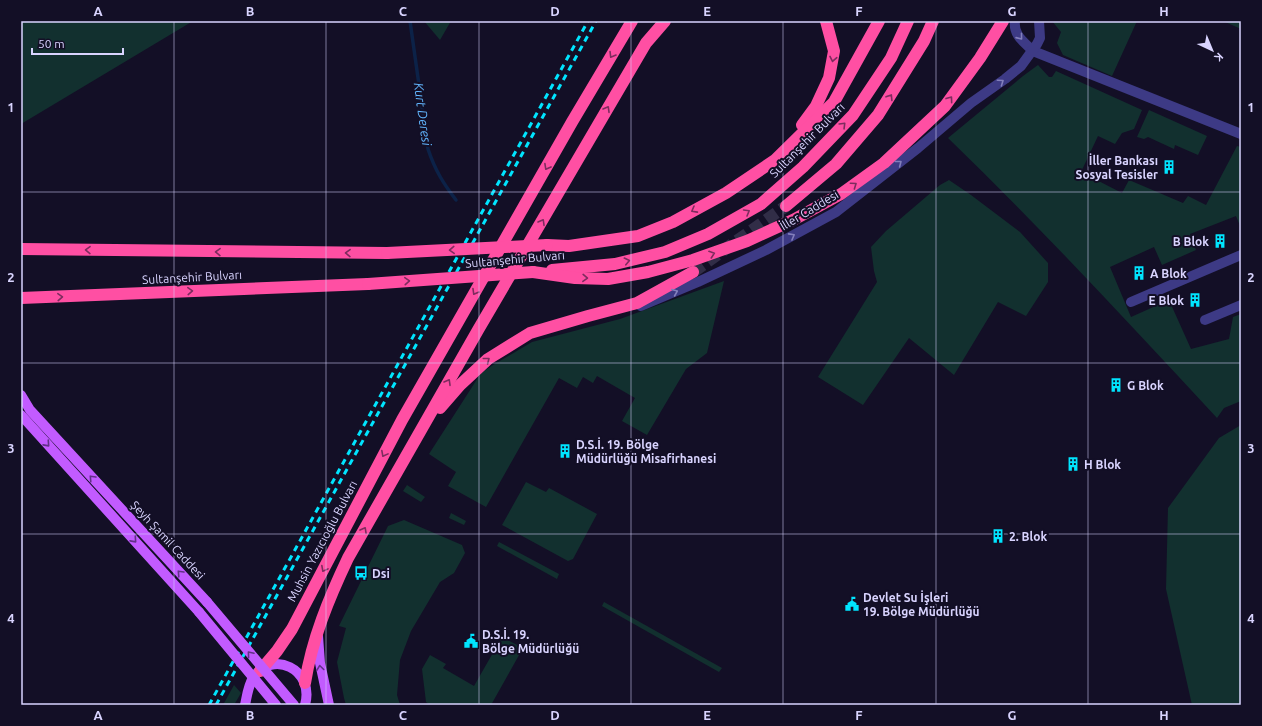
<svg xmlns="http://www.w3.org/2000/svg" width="1262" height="726" font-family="Ubuntu,sans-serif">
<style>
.green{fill:#12302f}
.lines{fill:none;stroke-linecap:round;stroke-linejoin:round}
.stream{stroke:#0c2248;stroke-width:3.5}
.highway-tunnel{stroke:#312d47;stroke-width:12;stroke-dasharray:12 6;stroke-linecap:butt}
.minor{stroke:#3d3a85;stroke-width:10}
.major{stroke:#c25bff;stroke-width:10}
.highway{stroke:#ff4fa3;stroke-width:12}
.rail{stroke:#00e5ff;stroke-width:3;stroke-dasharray:6 5;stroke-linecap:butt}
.major-bridge{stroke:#c25bff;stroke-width:10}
.highway-bridge{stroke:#ff4fa3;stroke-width:12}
.oneway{stroke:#837fbc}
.oneway2{stroke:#7d2c5e}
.oneway3{stroke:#623188}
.grid{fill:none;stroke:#d9d4ff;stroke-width:1;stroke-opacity:0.55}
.labels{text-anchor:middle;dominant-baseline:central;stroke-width:4;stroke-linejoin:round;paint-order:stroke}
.street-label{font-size:12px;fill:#d9d4ff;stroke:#130f26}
.poi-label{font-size:12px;font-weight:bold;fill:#d9d4ff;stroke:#130f26;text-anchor:start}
.water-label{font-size:13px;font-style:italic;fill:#62b6ff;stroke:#130f26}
.neatline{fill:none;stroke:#d9d4ff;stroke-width:1.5}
.grid-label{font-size:13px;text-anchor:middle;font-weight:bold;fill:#d9d4ff}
</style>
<rect width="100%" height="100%" fill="#130f26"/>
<g class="green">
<polygon points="21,21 193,21 21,124"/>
<polygon points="424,21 451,21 440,40"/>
<polygon points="1052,21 1137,21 1112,76 1063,55 1057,43 1061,32"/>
<polygon points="1223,21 1241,21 1241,29"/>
<path d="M1038,65L1049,77H1052L1056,71L1142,110L1134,129L1122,133L1115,144L1098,136L1081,172L1122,193L1129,180L1183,203L1188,196L1206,205L1237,146L1241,147V228L1236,216L1190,234L1196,250L1162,265L1154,247L1110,267L1131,317L1169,300L1191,349L1229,339L1233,317L1241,314V401L1224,408L1217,418C1129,323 1041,228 948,138L1023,76Z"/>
<polygon points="1149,110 1207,136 1198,155 1175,145 1174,149 1148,137 1144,139 1137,137"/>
<polygon points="949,180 971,195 1020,232 1048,263 1048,282 1026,316 998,302 954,375 909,338 863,405 818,377 877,282 874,271 871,247 886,231 940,185"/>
<polygon points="724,281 707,353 686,369 647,435 622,421 635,398 597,376 593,383 583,377 577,388 559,378 486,507 448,486 456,472 429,454 481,373 493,365 532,342 620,319"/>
<polygon points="1241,425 1241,705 1192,705 1166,589 1168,508 1219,438"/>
<polygon points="526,482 546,492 549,488 597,514 573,559 568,561 502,525"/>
<polygon points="407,485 425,497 421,502 403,491"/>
<polygon points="451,513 466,521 464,525 449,518"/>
<polygon points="404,520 462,545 465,553 454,573 440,582 411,631 400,660 397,695 400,705 346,705 344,698 337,662 346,628 339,626 388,526"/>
<polygon points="499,542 559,574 557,579 497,546"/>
<polygon points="604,602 722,668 719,672 602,606"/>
<polygon points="502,637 523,648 491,705 430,705 426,702 422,669 430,655 446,664 443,668 474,686"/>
<polygon points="234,685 241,693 234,705 223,705"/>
</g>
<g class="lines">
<path class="stream" d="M410,21L428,149C435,170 443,183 456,200"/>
<polyline class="highway-tunnel" points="693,272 786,206"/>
<g class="minor">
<path d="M1015,21C1013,35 1024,42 1033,51L1241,134"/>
<polyline points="1131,302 1241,255"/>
<polyline points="641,306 698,282 766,250 836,212 918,148 971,103 1005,79 1021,66 1037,44 1040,38 1039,21"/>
<polyline points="1205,320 1241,305"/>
</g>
<g class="major">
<polyline points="21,395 30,410 207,602"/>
<polyline points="21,415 199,612"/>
<polyline points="318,636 320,663 329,705"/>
<path d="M245,705C247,696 248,686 253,678C272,649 315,669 305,705"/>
</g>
<g class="highway">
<polyline points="802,125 816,106 829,78 834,51 826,21"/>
<polyline points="786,206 836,164 878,115 924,41 933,21"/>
<polyline points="547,245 569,246 638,236 673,222 726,193 775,160 834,102 879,21"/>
<polyline points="21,249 387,253"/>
<polyline points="552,270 615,264 665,252 708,234 761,204 803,167 853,115 891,58 908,21"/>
<polyline points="533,272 575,278 608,279 648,272 693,260 747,241 793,220 841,194 884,163 945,106 980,58 1003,21"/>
<polyline points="21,298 368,284"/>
<polyline points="440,408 460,385 488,359 530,333 588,316 637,303 693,272"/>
<polyline points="260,671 277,651 292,629 402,420 572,122 632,21"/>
<path d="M305,683C312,639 329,598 348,558L478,330L612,101L646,43L665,21"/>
</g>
<g class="rail">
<polyline points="209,705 588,21"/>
<polyline points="216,705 596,21"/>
</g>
<g class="major-bridge">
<polyline points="207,602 294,705"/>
<polyline points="199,612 276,705"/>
</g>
<g class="highway-bridge">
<polyline points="387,253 547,245"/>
<polyline points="368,284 533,272"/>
</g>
</g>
<defs><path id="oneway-chevron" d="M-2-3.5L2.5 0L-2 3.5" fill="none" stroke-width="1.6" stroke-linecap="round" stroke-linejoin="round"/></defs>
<g class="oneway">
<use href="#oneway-chevron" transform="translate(1020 37) rotate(51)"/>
<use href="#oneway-chevron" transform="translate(1001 82) rotate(-35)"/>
<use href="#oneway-chevron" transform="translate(899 163) rotate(-38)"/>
<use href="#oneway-chevron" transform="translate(792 236) rotate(-29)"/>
<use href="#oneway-chevron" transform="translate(675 292) rotate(-23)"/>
</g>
<g class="oneway2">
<use href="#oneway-chevron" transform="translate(612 55) rotate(121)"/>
<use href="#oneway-chevron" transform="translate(833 59) rotate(101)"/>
<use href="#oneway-chevron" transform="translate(890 97) rotate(-58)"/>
<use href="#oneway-chevron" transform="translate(950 99) rotate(-54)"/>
<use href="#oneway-chevron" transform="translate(607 109) rotate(-60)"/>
<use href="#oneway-chevron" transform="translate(843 125) rotate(-45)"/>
<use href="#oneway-chevron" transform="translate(547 167) rotate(119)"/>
<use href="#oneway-chevron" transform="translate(854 185) rotate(-35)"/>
<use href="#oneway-chevron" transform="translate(694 210) rotate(151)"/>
<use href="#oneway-chevron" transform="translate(747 212) rotate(-30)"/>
<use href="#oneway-chevron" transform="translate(542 222) rotate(-60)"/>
<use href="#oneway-chevron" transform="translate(88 250) rotate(-179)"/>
<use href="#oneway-chevron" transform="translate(452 250) rotate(177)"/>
<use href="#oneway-chevron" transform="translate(218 252) rotate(-179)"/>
<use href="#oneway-chevron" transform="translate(348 253) rotate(-179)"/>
<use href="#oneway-chevron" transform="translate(712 254) rotate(-19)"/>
<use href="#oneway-chevron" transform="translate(627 261) rotate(-13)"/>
<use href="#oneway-chevron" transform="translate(585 278) rotate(2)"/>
<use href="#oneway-chevron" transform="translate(407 281) rotate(-4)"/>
<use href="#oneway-chevron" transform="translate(190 291) rotate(-3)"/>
<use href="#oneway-chevron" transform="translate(475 292) rotate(120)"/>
<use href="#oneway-chevron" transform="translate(60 297) rotate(-3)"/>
<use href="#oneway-chevron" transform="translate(487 360) rotate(-38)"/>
<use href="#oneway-chevron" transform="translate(448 382) rotate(-60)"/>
<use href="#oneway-chevron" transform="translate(384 454) rotate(118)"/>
<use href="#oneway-chevron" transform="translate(364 530) rotate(-61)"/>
<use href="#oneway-chevron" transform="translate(324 569) rotate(118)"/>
</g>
<g class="oneway3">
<use href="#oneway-chevron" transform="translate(47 444) rotate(48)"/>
<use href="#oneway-chevron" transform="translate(92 478) rotate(-133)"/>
<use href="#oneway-chevron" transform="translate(134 540) rotate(48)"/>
<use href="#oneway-chevron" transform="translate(180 573) rotate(-133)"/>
<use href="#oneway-chevron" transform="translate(250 654) rotate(-130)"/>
<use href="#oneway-chevron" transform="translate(320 668) rotate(-98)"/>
</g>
<path class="grid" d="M174,21V705M326,21V705M479,21V705M631,21V705M783,21V705M936,21V705M1088,21V705M21,192H1241M21,363H1241M21,534H1241"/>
<defs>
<symbol id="building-bare" viewBox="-9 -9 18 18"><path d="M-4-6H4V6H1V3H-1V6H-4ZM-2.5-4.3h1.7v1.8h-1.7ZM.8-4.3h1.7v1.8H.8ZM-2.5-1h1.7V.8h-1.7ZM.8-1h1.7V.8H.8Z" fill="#00e5ff" stroke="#130f26" stroke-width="2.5" paint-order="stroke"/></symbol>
<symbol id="bus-bare" viewBox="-9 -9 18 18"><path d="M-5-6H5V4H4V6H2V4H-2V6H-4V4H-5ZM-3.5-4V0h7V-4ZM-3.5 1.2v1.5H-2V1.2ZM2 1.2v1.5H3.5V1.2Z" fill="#00e5ff" stroke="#130f26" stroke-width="2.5" paint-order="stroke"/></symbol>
<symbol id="civic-bare" viewBox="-9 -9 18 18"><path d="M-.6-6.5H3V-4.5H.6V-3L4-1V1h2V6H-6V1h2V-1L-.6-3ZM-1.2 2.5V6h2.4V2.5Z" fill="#00e5ff" stroke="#130f26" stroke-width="2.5" paint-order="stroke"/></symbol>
</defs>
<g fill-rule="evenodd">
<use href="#building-bare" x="1159" y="157" width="20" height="20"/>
<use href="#building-bare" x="1210" y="231" width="20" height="20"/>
<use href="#building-bare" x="1129" y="263" width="20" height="20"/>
<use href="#building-bare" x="1185" y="290" width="20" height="20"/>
<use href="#building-bare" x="1106" y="375" width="20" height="20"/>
<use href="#building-bare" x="555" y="441" width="20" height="20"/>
<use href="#building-bare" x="1063" y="454" width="20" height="20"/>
<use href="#building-bare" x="988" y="526" width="20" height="20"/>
<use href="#bus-bare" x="351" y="563" width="20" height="20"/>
<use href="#civic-bare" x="842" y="594" width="20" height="20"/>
<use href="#civic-bare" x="461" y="631" width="20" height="20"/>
</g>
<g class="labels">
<g class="street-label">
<text transform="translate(807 140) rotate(-45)">Sultanşehir Bulvarı</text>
<text transform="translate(809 210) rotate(-31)">İller Caddesi</text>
<text transform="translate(515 259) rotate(-5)">Sultanşehir Bulvarı</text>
<text transform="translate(192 277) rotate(-3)">Sultanşehir Bulvarı</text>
<text transform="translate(168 540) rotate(47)">Şeyh Şamil Caddesi</text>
<text transform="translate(322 541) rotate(-62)">Muhsin Yazıcıoğlu Bulvarı</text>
</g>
<g class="poi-label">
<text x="1158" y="160" text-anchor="end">İller Bankası<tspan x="1158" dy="14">Sosyal Tesisler</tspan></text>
<text x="1209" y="241" text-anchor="end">B Blok</text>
<text x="1150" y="273">A Blok</text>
<text x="1184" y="300" text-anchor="end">E Blok</text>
<text x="1127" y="385">G Blok</text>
<text x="576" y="444">D.S.İ. 19. Bölge<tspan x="576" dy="14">Müdürlüğü Misafirhanesi</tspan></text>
<text x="1084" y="464">H Blok</text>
<text x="1009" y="536">2. Blok</text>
<text x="372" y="573">Dsi</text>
<text x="863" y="597">Devlet Su İşleri<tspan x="863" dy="14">19. Bölge Müdürlüğü</tspan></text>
<text x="482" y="634">D.S.İ. 19.<tspan x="482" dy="14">Bölge Müdürlüğü</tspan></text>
</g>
<g class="water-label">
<text transform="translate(423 114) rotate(82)">Kurt Deresi</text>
</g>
</g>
<rect width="1262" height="726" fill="none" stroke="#130f26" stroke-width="44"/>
<g transform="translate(1212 50) rotate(136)" stroke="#130f26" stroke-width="3" paint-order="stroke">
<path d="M0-3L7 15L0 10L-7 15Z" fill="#d9d4ff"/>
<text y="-6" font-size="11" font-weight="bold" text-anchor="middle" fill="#d9d4ff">K</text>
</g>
<path d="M32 48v6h91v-6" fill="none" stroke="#d9d4ff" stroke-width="2"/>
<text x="38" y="48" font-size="12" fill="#d9d4ff" stroke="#130f26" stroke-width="3" paint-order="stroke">50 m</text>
<rect x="22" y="22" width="1218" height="682" class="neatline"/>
<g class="grid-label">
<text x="98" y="16">A</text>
<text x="250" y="16">B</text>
<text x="403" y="16">C</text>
<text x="555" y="16">D</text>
<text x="707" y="16">E</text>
<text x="859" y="16">F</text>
<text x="1012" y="16">G</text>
<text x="1164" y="16">H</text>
<text x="11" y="112">1</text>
<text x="1251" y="112">1</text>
<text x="11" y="282">2</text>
<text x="1251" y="282">2</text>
<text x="11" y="453">3</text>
<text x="1251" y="453">3</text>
<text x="11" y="623">4</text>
<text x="1251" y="623">4</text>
<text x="98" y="720">A</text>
<text x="250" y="720">B</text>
<text x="403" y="720">C</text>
<text x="555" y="720">D</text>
<text x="707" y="720">E</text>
<text x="859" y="720">F</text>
<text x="1012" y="720">G</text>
<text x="1164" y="720">H</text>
</g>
</svg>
